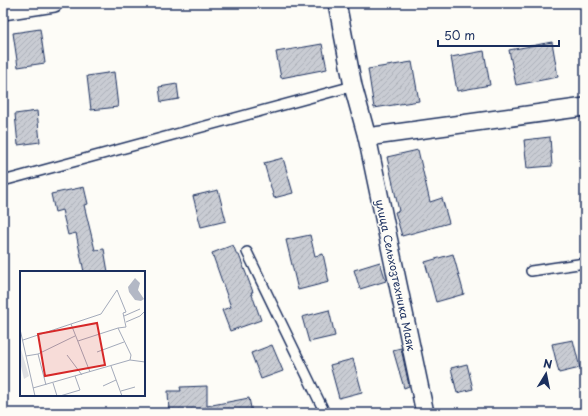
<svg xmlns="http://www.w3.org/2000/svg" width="588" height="416" font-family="'Playpen Sans',sans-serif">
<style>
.building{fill:url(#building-hatch);stroke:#1b2f5e}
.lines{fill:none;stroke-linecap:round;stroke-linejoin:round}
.lane-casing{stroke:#1b2f5e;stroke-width:12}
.street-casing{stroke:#1b2f5e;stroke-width:20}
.lane{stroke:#fdfcf7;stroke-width:9}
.street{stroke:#fdfcf7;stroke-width:17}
.labels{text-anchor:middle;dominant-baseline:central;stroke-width:3;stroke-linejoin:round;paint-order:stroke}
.street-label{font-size:11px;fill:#1b2f5e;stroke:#fdfcf7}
.inset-road{fill:none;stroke:#a3aaba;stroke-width:1}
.view{fill:#d62828;fill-opacity:0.15;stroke:#d62828;stroke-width:2}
.inset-edge{fill:none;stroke:#1b2f5e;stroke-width:2}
</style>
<defs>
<pattern id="building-hatch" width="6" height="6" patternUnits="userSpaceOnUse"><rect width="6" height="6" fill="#c9ccd3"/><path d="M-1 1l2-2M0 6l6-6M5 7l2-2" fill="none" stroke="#acb0b8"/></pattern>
</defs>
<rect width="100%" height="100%" fill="#fdfcf7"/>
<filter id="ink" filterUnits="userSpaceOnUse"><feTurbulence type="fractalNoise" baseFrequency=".025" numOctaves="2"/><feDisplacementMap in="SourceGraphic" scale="8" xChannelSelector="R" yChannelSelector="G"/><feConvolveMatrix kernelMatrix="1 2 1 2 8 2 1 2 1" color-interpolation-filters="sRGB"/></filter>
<g filter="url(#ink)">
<g class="building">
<polygon points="40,29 45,63 18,67 13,33"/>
<polygon points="552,42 558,77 516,85 509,50"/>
<polygon points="322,44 327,69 281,78 276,52"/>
<polygon points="484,51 490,85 457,91 451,57"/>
<polygon points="412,62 419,101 374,108 368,69"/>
<polygon points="114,72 118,107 91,110 87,76"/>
<polygon points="177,84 179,99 161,102 159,87"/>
<polygon points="37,111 40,142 18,145 15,114"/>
<polygon points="550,137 552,166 527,168 524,140"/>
<polygon points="418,150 430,202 442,198 449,223 402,236 395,212 399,211 387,157"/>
<polygon points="283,158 293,193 274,198 264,163"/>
<polygon points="84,187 88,204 84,205 95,250 104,249 108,272 84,272 76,233 68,235 62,210 55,212 51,194"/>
<polygon points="218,190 226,221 201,227 193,196"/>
<polygon points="310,235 315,256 323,254 329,282 298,290 286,240"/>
<polygon points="233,245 237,255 239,255 253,292 251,292 261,320 230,331 222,310 231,307 212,253"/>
<polygon points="453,254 464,294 436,302 425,262"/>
<polygon points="380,262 386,281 360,289 354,270"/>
<polygon points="329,310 335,336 309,342 302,317"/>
<polygon points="573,340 580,368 559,373 552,344"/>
<polygon points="272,345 283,371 261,379 251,353"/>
<polygon points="401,348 409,386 404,388 393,350"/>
<polygon points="353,359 362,392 339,398 330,365"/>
<polygon points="467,364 473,389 457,393 451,368"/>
<polygon points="207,386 207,406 249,398 252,413 169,413 168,391 181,391 180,387"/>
</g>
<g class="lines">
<defs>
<g id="lane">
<polyline points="3,181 353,86"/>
<polyline points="247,252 325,413"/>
<polyline points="531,271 585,263"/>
</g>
<g id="street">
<polyline points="337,3 353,86 367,137 425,413"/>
<polyline points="3,11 54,3"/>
<polyline points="367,137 585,107"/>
</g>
</defs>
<use href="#lane" class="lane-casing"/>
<use href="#street" class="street-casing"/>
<use href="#lane" class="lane"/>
<use href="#street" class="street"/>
</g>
</g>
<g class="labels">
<g class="street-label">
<text transform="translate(396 275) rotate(78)">улица Сельхозтехника Маяк</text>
</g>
</g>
<g transform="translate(20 271)">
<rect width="125" height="125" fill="#fdfcf7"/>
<path d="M0,75L9,105L4,108L0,91Z" fill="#e0e1e3"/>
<path d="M115,7L120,12L118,19L124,28L121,30L115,29L109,21L108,16Z" fill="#b3b8c5"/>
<path class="inset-road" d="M104,45L120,38M106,51L120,45L125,40M51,53L81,43L97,19L106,41L103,42L106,56L98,57M0,58L15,125M3,69L51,53L70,101M77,81L104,71M18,83L55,65M47,84L62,104M6,85L18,83L26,114M110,89L125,91M91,95L102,125M33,112L37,125M83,115L96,109M13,117L110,89L111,84L98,57L58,70M101,120L115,116M40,125L60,119L55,105"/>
<path class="view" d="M77,52L85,94L25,105L18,63Z"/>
<rect width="125" height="125" class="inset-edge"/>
</g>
<rect width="588" height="416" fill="none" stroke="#fdfcf7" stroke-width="16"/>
<rect x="8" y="8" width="572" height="400" fill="none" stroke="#1b2f5e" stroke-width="1.5" filter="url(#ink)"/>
<g transform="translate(546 374) rotate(10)" stroke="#fdfcf7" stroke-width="3" paint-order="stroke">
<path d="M0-3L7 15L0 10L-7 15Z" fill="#1b2f5e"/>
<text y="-6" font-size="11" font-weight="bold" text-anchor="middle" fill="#1b2f5e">N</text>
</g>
<path d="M438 40v6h121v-6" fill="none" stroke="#1b2f5e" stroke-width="2"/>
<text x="444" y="40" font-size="12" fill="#1b2f5e" stroke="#fdfcf7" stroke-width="3" paint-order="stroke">50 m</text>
</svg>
